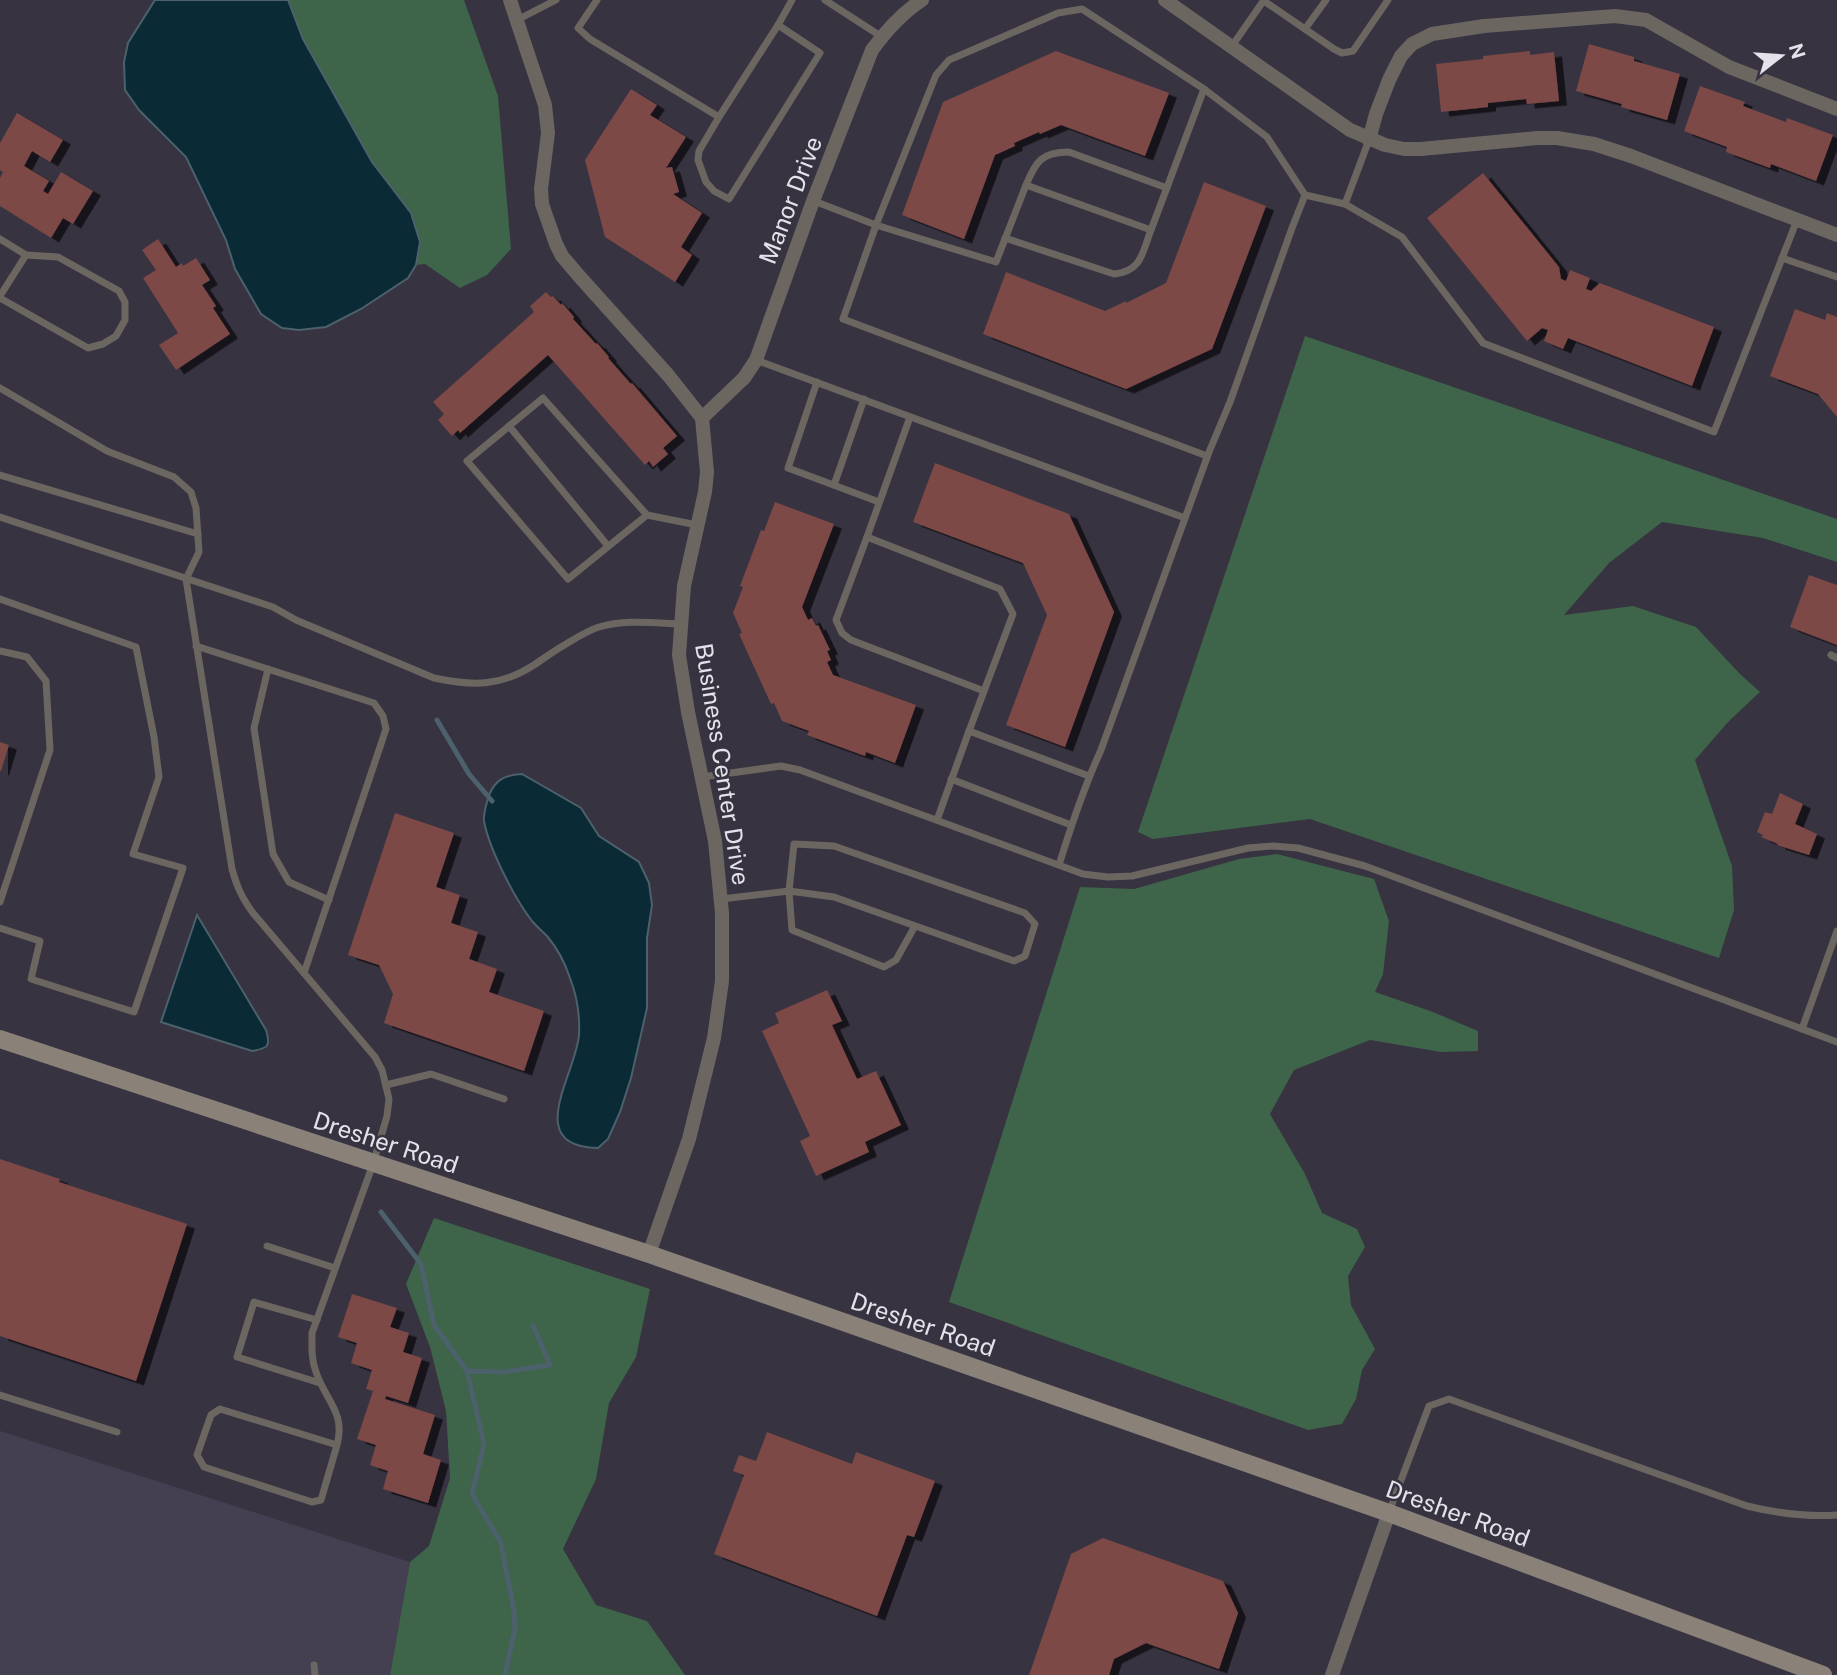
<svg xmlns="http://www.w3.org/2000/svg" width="1837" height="1675" font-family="'Public Sans',sans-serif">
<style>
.built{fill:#443f51}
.green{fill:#3e644a}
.water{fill:#0a2a36;stroke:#4c616c;stroke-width:2}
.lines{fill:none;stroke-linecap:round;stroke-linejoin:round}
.stream{stroke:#4c616c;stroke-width:5}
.building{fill:#7c4846;filter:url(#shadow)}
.lane{stroke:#6c6661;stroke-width:7}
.street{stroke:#6c6661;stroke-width:14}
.secondary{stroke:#8a8179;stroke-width:18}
.labels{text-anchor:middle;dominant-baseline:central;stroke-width:5;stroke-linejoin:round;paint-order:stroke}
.street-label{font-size:24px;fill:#e5e2eb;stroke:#373341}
</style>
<defs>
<filter id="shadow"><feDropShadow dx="8" dy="4.5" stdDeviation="0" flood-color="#0009"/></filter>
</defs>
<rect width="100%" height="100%" fill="#373341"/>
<polygon class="built" points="0,1431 410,1562 390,1675 0,1675"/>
<g class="green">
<polygon points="288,0 464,0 498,96 511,249 487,275 460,288 425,264 416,265 420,242 411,213 372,162 303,39"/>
<polygon points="1305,336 1837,519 1837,562 1763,538 1662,522 1609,563 1564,615 1633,606 1696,627 1740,674 1760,692 1729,721 1695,760 1732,866 1734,910 1719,958 1310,819 1153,839 1138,832"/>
<polygon points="1277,854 1374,879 1389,921 1383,974 1375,992 1433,1012 1478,1031 1478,1051 1441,1052 1370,1040 1294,1070 1270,1114 1305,1174 1322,1213 1357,1229 1365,1247 1348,1276 1351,1305 1375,1349 1362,1370 1356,1399 1342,1424 1308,1430 949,1302 1080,887 1134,889 1239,859"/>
<polygon points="434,1218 650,1289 636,1357 609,1403 596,1479 563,1549 596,1605 647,1621 685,1675 390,1675 410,1562 429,1546 450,1478 446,1411 430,1347 406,1284"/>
</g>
<g class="water">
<polygon points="155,0 288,0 303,39 372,162 411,213 420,242 416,265 408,278 361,309 326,327 299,330 282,328 261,314 235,269 226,240 186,157 139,110 125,90 124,62 128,43"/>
<path d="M522,774L581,808L599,836L639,862L649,883L652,905L647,938V1008L631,1078L620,1112L608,1139L598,1148C522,1147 576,1074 579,1035C580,1015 577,996 570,978C565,963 558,949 547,936C542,931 537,927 532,921C515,899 489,849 484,821C483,814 487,802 489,795C496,779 505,775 522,774Z"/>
<path d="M197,915L266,1030C271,1047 268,1048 252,1051L161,1022Z"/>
</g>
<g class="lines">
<g class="stream">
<polyline points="437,720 469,774 492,801"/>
<polyline points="381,1212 421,1264 434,1325 467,1371"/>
<polyline points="505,1675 515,1628 514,1611 501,1543 472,1494 484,1444 467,1371 505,1372 550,1365 533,1325"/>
</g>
</g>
<g class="building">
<polygon points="1589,44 1634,57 1634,61 1680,74 1667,120 1621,107 1622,104 1576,91"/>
<polygon points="1056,51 1169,93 1145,156 1061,125 1040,134 1039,132 1014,143 1015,146 995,155 964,239 902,215 943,102"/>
<polygon points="1530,51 1530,55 1554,52 1559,101 1527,104 1526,99 1488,103 1488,107 1441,112 1436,64 1483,59 1483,56"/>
<polygon points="1700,86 1745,102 1743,106 1786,122 1787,118 1833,135 1816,181 1771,164 1770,168 1726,152 1727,147 1684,131"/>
<polygon points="631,89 657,105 650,115 686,137 666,168 672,167 679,192 673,194 702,213 681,247 692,255 675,282 605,237 585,160"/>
<polygon points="17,113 63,140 50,162 32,151 24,166 49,181 43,191 48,194 61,172 93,191 73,224 63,218 51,238 0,206 0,178 3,172 0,170 0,143"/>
<polygon points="1483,173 1559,267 1561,279 1566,281 1570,270 1590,278 1586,289 1591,291 1600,283 1714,327 1692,386 1568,338 1563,349 1544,341 1548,330 1542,328 1527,341 1427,218"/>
<polygon points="1204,182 1266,206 1212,349 1126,389 983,334 1006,272 1105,311 1126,301 1126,303 1166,283"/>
<polygon points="158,239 176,267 182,263 183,266 196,258 210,280 202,285 216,306 213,308 230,334 176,370 159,345 178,333 143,278 156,270 142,250"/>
<polygon points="546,292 551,297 553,296 561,305 562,303 574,317 573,319 596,344 597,343 609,357 608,358 631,384 632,383 677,436 663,448 668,454 653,467 649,461 645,465 548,355 460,433 458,430 452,436 438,420 444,414 433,402 534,312 530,306"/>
<polygon points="1795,309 1825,320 1827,313 1837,317 1837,417 1818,394 1770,376"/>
<polygon points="935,463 1069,514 1114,612 1065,747 1006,725 1047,615 1023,563 913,522"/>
<polygon points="775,502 834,524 802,607 808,620 812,618 816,626 818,625 830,650 827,651 831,660 827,662 833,675 916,705 895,763 866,752 865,756 807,735 809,731 782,721 774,703 771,704 739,634 742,633 733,613 743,587 740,586 761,530 764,531"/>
<polygon points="1809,575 1837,585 1837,645 1790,627"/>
<polygon points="0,742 9,745 1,771 0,771"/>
<polygon points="1780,793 1803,804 1795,824 1817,834 1809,855 1777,845 1778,844 1761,837 1763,835 1757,832 1765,812 1772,814"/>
<polygon points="395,813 454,833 436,887 460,895 451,923 478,932 469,959 497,969 489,992 544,1011 524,1071 384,1023 393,994 379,965 348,955"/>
<polygon points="827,990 842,1021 832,1025 857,1079 876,1071 901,1125 865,1142 869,1152 816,1176 800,1141 810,1136 762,1031 779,1023 775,1013"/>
<polygon points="0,1159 60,1179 59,1182 187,1224 136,1381 0,1336"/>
<polygon points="352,1294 397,1308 390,1327 409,1333 403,1352 422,1358 408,1403 386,1396 385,1399 435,1415 423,1454 441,1460 428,1503 383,1489 388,1471 370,1465 376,1445 357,1439 373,1391 366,1389 372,1370 351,1363 357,1343 338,1337"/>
<polygon points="767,1432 852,1464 856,1452 935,1481 914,1537 907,1535 877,1616 714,1554 744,1475 733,1471 739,1455 756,1461"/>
<polygon points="1103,1538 1223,1581 1238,1613 1219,1669 1146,1643 1114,1659 1109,1675 1029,1675 1071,1554"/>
</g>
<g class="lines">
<g class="lane">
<polyline points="597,0 578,28 590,39 719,117 699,151 698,160 706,182 714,191 729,199 820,53 778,25 792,0"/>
<polyline points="825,0 882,37"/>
<polyline points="1264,1 1334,49 1342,53 1353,51 1388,0"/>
<polyline points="517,20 556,0"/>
<polyline points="1305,29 1326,0"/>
<polyline points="1232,46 1264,0"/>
<polyline points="1204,89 1082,9 1058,13 949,60 936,75 876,225 843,319 1207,456"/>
<polyline points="719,117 778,25"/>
<path d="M1026,185C1036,161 1042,152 1069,152L1167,188"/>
<polyline points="814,201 876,225 996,262 1026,185 1151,230 1204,89 1267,137 1305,195"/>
<polyline points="1345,204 1402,237 1483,343 1714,432 1797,220"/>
<path d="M1005,238L1114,274C1142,271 1142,253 1151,230"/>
<polyline points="0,239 26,255 58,257 119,291 125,302 125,320 116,336 103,344 88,348 0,298"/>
<polyline points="1782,258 1837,277"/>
<polyline points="0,296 26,255"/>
<polyline points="756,360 1185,518"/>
<polyline points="817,382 788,468 879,502"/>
<path d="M0,388L107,451L174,477L191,492L196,508L199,552L186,579L232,869C237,887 242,898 253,913L375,1057L382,1070L389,1099L387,1116L373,1164L312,1333C312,1346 311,1359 316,1372C325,1400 346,1412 337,1445L321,1500L312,1502L204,1467L197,1455L211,1415L220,1409L337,1445"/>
<polyline points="910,417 867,537 1000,589 1013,614 969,731 1089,776"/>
<polyline points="509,426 608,546"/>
<polyline points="0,475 198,534"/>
<polyline points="834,485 864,399"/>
<polyline points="647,515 568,579 467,461 543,398 647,515 697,525"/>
<path d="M0,517L273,607L296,620L434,678C472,686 500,687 534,665C543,659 551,653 561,647C573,640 586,631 599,627C625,619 654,623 680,624"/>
<polyline points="867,537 836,620 842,633 851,640 984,691"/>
<polyline points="0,599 136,647 154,737 159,777 133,854 183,868 134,1012 31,979 40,941 0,928"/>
<polyline points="196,646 374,703 383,716 386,729 304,973"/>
<polyline points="0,651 27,657 46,681 50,750 0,902"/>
<polyline points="1831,655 1837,658"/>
<polyline points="268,669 254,728 273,854 289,882 329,900"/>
<polyline points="702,777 781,766 800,770 1083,874 1108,877 1132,876 1248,848 1273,846 1298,848 1365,866 1837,1042"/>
<polyline points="951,779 1071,825"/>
<polyline points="937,820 969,731"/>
<path d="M1059,865C1071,826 1084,787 1101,750L1209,452L1230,402L1292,228L1305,195L1345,204L1369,140"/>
<polyline points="721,899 789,891 834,897 1014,961 1025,956 1035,924 1025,913 834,846 794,844 789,891 792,930 884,967 896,960 915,926"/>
<polyline points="1802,1029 1837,931"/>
<polyline points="386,1085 431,1074 504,1099"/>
<polyline points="267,1246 335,1268"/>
<polyline points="317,1320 254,1302 237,1357 320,1383"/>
<polyline points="0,1395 117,1432"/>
<path d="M1389,1512L1429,1406L1449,1399L1747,1506C1776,1513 1808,1517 1837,1515"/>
<polyline points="314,1665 315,1675"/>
</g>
<g class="street">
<polyline points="510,0 545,105 548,133 541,189 542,204 556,244 562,256 579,276 668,375 702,418 707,472 705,492 684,586 679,655 688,712 715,841 722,913 722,981 714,1038 689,1139 649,1254"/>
<polyline points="1165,0 1350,130 1385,145 1404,149 1421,149 1538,138 1557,138 1594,144 1631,156 1837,235"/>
<polyline points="1369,140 1376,114 1389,80 1401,56 1412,44 1432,34 1484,26 1615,16 1646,20 1729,67 1837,109"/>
<path d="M702,418L744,378L756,360L813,201L872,50C886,31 902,13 922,0"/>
<polyline points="1332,1675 1389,1513"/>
</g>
<polyline class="secondary" points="0,1039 649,1254 1389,1513 1823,1675"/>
</g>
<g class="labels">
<g class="street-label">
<text transform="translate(790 200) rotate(-69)">Manor Drive</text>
<text transform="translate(723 764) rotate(81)">Business Center Drive</text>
<text transform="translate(386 1142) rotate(18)">Dresher Road</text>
<text transform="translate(923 1324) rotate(19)">Dresher Road</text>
<text transform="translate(1458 1513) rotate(20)">Dresher Road</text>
</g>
</g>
<g transform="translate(1781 56) rotate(73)" stroke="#373341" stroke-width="5" paint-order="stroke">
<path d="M0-5L12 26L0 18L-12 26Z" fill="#e5e2eb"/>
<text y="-10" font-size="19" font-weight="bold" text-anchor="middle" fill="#e5e2eb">N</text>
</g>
</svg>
